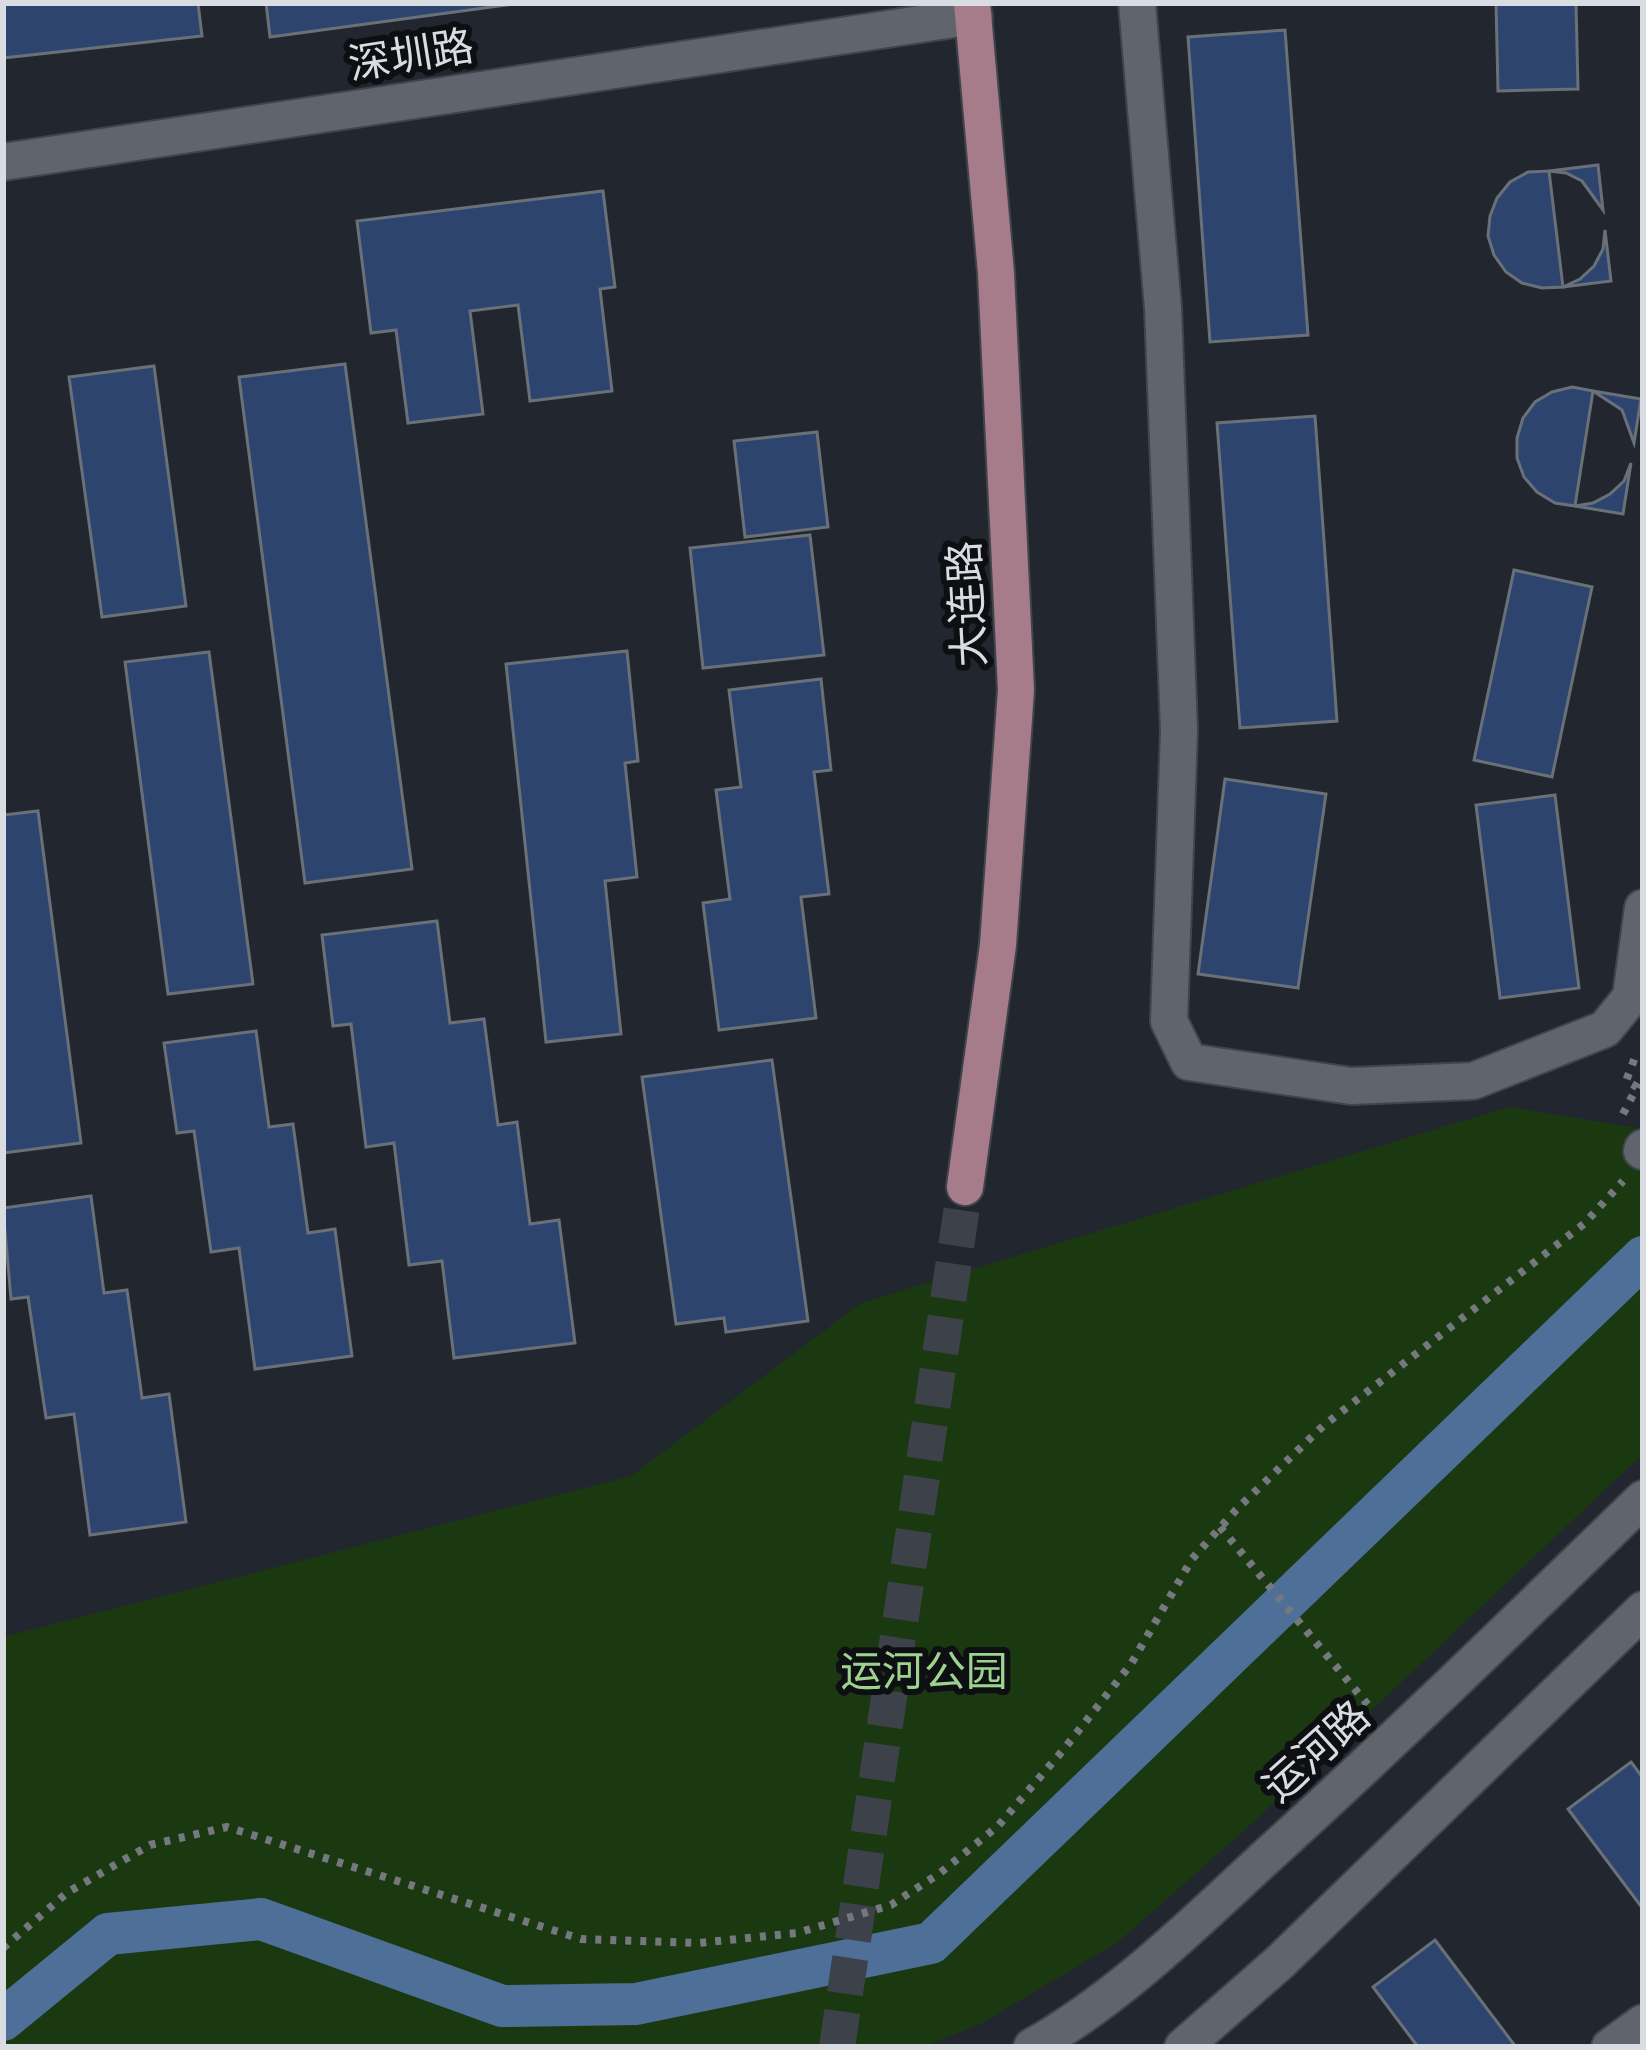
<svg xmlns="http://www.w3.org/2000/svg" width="1646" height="2050" font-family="'Work Sans','Noto Sans SC',sans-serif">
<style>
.green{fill:#1b3911}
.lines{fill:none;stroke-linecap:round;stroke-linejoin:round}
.canal{stroke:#4d6f98;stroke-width:42}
.building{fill:#2d456e;stroke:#6a7078;stroke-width:3}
.major-tunnel{stroke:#3d4149;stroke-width:36;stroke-dasharray:36 18;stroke-linecap:butt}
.minor-casing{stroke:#41444b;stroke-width:40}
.major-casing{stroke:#41444b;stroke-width:40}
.path{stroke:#74787f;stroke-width:8;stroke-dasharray:6 9;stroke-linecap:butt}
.minor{stroke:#5f646d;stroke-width:36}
.major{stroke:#a67c8a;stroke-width:36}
.labels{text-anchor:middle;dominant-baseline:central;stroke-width:12;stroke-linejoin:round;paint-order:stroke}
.street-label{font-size:42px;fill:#d9dce1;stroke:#0d0f13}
.park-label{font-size:42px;fill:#9ed28f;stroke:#0d0f13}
</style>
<rect width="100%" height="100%" fill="#22262e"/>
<polygon class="green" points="1509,1107 1643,1129 1643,1454 1246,1829 1118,1942 982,2023 923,2047 3,2047 3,1637 631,1476 861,1303"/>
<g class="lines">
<polyline class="canal" points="3,2020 108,1934 261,1919 502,2006 636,2004 931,1943 1643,1257"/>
</g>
<g class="building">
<polygon points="3,3 198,3 202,36 3,58"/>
<polygon points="266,3 521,3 270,37"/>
<polygon points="1496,3 1576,3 1578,89 1498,91"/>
<polygon points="1285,30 1308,335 1210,342 1188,37"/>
<polygon points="1598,165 1603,210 1582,181 1566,173 1549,171"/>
<polygon points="1549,171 1563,287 1542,288 1522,283 1506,272 1494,255 1488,236 1490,216 1497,198 1510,182 1528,172"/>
<polygon points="603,191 615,287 600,289 612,391 530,401 518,305 470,311 483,414 408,423 396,330 371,333 357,221"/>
<polygon points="1605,230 1611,281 1563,287 1580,279 1594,266 1603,249"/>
<polygon points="345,364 412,869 305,883 239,377"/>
<polygon points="154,366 186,606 102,617 69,377"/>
<polygon points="1572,387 1593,391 1575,506 1555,503 1537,492 1524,477 1517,458 1517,438 1523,418 1535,402 1552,392"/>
<polygon points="1593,391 1641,399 1634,443 1622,410"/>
<polygon points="1315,416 1337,721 1240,728 1217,423"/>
<polygon points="817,432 828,527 745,537 734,441"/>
<polygon points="1631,463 1623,514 1575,506 1593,503 1610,494 1624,481"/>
<polygon points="810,535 824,655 703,668 690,548"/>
<polygon points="1514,570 1592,587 1552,777 1474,760"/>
<polygon points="627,651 638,761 625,763 637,877 605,881 621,1034 546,1042 506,664"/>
<polygon points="209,652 253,984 168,994 125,662"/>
<polygon points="821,679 831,770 814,772 829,894 801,897 816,1018 719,1030 703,903 730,899 716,790 741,787 729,690"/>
<polygon points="1225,779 1326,794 1298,988 1198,974"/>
<polygon points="1555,795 1579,988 1500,998 1476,805"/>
<polygon points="38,811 81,1143 3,1153 3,815"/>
<polygon points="437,921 450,1023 484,1019 498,1125 517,1122 530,1224 559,1220 575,1343 454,1358 442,1261 409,1265 394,1143 366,1147 351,1024 333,1026 322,935"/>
<polygon points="256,1031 269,1127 293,1124 308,1233 335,1229 352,1356 255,1369 239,1248 211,1252 194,1131 177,1133 164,1043"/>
<polygon points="772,1060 808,1321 726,1332 724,1318 676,1324 642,1077"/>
<polygon points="91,1196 104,1293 127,1290 142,1398 169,1394 186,1522 90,1535 74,1414 46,1418 28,1297 11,1299 3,1208"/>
<polygon points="1631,1762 1643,1778 1643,1909 1568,1809"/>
<polygon points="1435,1940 1516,2047 1418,2047 1373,1987"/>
</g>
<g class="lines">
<polyline class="major-tunnel" points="837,2047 965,1187"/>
<defs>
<g id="minor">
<polyline points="1137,3 1163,308 1179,730 1169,1021 1189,1062 1351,1086 1473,1081 1605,1029 1631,997 1643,908"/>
<polyline points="3,162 974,16"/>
<polyline points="1642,1151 1643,1148"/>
<path d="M1032,2047C1120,1997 1191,1926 1265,1858C1394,1741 1518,1620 1643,1499"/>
<polyline points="1183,2047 1280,1962 1643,1610"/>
<polyline points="1610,2047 1643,2023"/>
</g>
<polyline id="major" points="965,1187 998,945 1016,690 996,273 972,3"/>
</defs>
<use href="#minor" class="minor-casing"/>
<use href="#major" class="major-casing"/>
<g class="path">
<polyline points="1623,1114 1637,1087 1626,1081 1637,1052"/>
<polyline points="1220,1527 1373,1711"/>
<polyline points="3,1948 68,1892 150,1845 227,1827 581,1939 699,1943 797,1933 891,1905 940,1873 998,1826 1064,1749 1131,1664 1192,1559 1236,1510 1323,1426 1585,1223 1623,1181"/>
</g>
<use href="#minor" class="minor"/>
<use href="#major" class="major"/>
</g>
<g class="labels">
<g class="street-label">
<text transform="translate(411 55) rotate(-9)">深圳路</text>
<text transform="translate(967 604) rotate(-93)">大连路</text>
<text transform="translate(1316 1751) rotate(-42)">运河路</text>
</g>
<g class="park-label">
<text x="924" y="1671">运河公园</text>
</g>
</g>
<rect width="1646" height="2050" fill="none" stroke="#d9dce1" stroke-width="12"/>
</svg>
